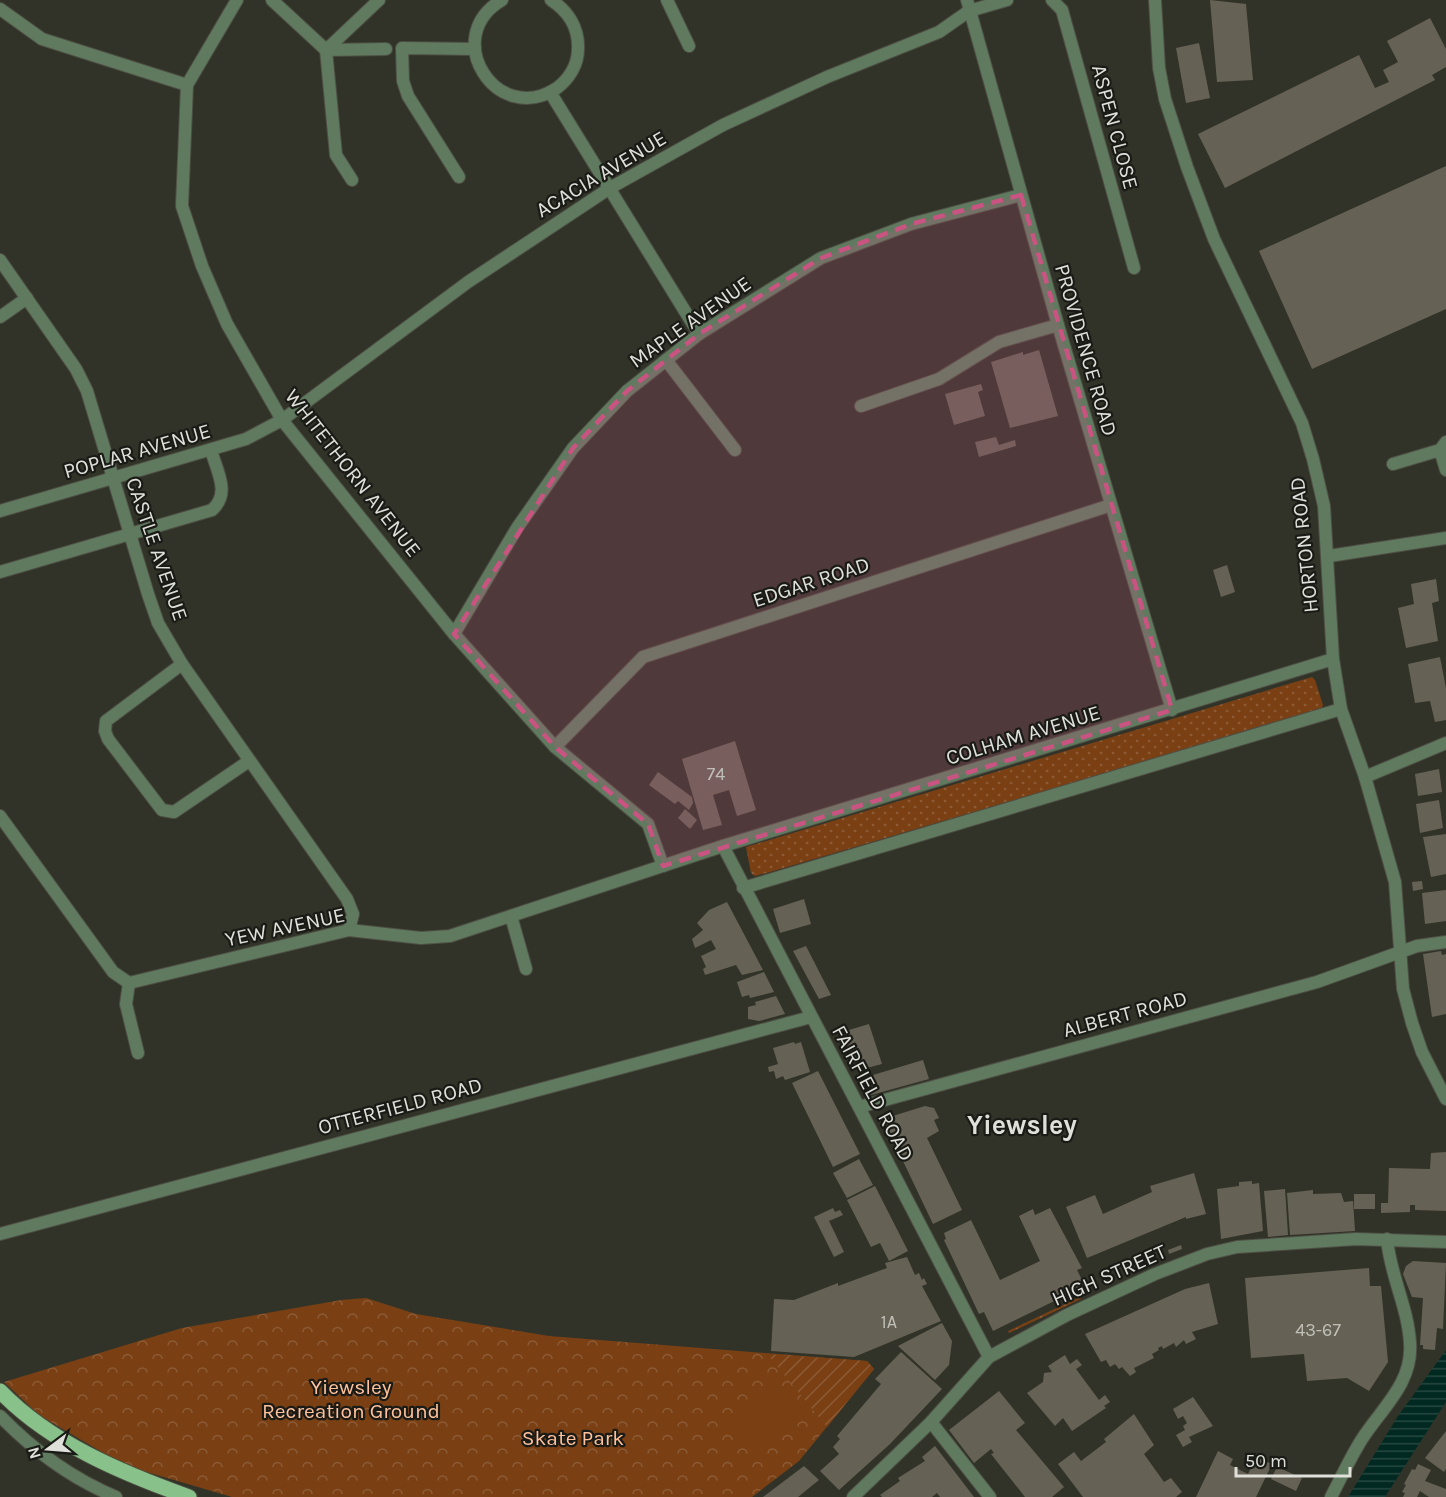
<svg xmlns="http://www.w3.org/2000/svg" width="1446" height="1497" font-family="Karla,sans-serif">
<style>
.grass{fill:url(#grass-dots)}
.park{fill:url(#park-crowns)}
.garden{fill:url(#garden-furrows)}
.pitch{fill:#7a4014}
.water{fill:url(#water-rules)}
.building{fill:#666155}
.lines{fill:none;stroke-linecap:round;stroke-linejoin:round}
.minor-casing{stroke:#4e4f44;stroke-width:14}
.tertiary-casing{stroke:#4e4f44;stroke-width:14}
.primary-casing{stroke:#4e4f44;stroke-width:17}
.minor{stroke:#5f7a5f;stroke-width:12}
.tertiary{stroke:#5f7a5f;stroke-width:12}
.primary{stroke:#88c189;stroke-width:15}
.marked{fill:#ca5481;fill-opacity:0.2;stroke:#ca5481;stroke-width:4.5;stroke-dasharray:12 8;stroke-linejoin:round}
.labels{text-anchor:middle;dominant-baseline:central;stroke-width:4.5;stroke-linejoin:round;paint-order:stroke}
.number-label{font-size:18px;fill:#c0c0b8}
.street-label{font-size:21px;fill:#dee0d9;stroke:#1a1b16}
.park-label{font-size:21px;fill:#fec19b;stroke:#1a1b16}
.district-label{font-size:27px;font-weight:bold;fill:#dee0d9;stroke:#1a1b16}
</style>
<defs>
<pattern id="grass-dots" width="8" height="8" patternUnits="userSpaceOnUse" patternTransform="scale(1.5)"><rect width="8" height="8" fill="#7a4014"/><path d="M2 2h.1M6 6h.1" fill="none" stroke="#8c5b36" stroke-width="1.8" stroke-linecap="round"/></pattern>
<pattern id="park-crowns" width="20" height="18" patternUnits="userSpaceOnUse" patternTransform="scale(1.5)"><rect width="20" height="18" fill="#7a4014"/><path d="M2 6a3 3 0 1 1 6 0M12 15a3 3 0 1 1 6 0" fill="none" stroke="#8c5b36"/></pattern>
<pattern id="garden-furrows" width="10" height="10" patternUnits="userSpaceOnUse" patternTransform="scale(1.5)"><rect width="10" height="10" fill="#7a4014"/><path d="M-1 1l2-2M0 10L10 0M9 11l2-2" fill="none" stroke="#8c5b36"/></pattern>
<pattern id="water-rules" width="6" height="5" patternUnits="userSpaceOnUse" patternTransform="scale(1.5)"><rect width="6" height="5" fill="#012921"/><path d="M0 2.5h6" fill="none" stroke="#264841"/></pattern>
</defs>
<rect width="100%" height="100%" fill="#323328"/>
<g class="grass">
<polygon points="1312,677 1315,680 1323,705 1321,710 770,872 755,876 751,873 746,847"/>
<polygon points="1080,1297 1081,1299 1009,1333 1008,1331"/>
</g>
<polygon class="park" points="366,1298 416,1314 549,1336 867,1361 874,1369 799,1461 752,1497 232,1497 133,1468 105,1454 39,1415 4,1382 182,1328 341,1300"/>
<polygon class="garden" points="767,1354 867,1361 874,1369 827,1427"/>
<polygon class="pitch" points="779,1384 807,1415 755,1459 729,1427"/>
<polygon class="water" points="1446,1350 1446,1402 1385,1497 1348,1497 1398,1416"/>
<g class="building">
<polygon points="1210,0 1246,4 1253,80 1217,82"/>
<polygon points="1430,18 1446,49 1446,67 1432,75 1435,80 1225,188 1198,134 1359,55 1375,88 1389,82 1383,70 1398,62 1387,41"/>
<polygon points="1199,43 1210,98 1186,103 1176,48"/>
<polygon points="1446,166 1446,309 1312,369 1259,251"/>
<polygon points="1039,350 1058,416 1010,428 991,362 1023,352 1023,355"/>
<polygon points="981,384 983,390 978,392 985,416 954,425 945,394"/>
<polygon points="996,437 999,445 1015,440 1016,446 979,457 975,442"/>
<polygon points="1227,565 1235,592 1221,597 1213,570"/>
<polygon points="1436,579 1439,601 1432,603 1438,641 1406,648 1398,608 1414,604 1411,584"/>
<polygon points="1440,657 1446,688 1446,720 1435,722 1430,701 1415,703 1408,664"/>
<polygon points="735,741 756,810 737,816 729,790 713,795 722,825 703,830 682,759"/>
<polygon points="1439,769 1442,792 1418,796 1415,774"/>
<polygon points="658,772 692,797 693,803 689,810 678,801 675,804 649,785"/>
<polygon points="1439,800 1443,828 1420,833 1416,804"/>
<polygon points="685,809 697,820 690,829 678,818"/>
<polygon points="1446,834 1446,874 1431,877 1423,837"/>
<polygon points="1422,881 1423,889 1413,891 1412,882"/>
<polygon points="1446,890 1446,921 1425,924 1422,893"/>
<polygon points="804,899 811,924 780,933 773,909"/>
<polygon points="727,902 763,970 742,975 736,965 705,975 703,969 706,967 701,956 716,949 711,940 695,948 692,939 703,930 697,923 709,910"/>
<polygon points="806,946 831,995 819,999 793,951"/>
<polygon points="1441,951 1442,955 1446,954 1446,1014 1432,1017 1423,954"/>
<polygon points="764,972 774,992 750,998 749,995 742,997 737,982"/>
<polygon points="776,996 785,1014 759,1021 748,1019 748,1007 756,1005 755,1002"/>
<polygon points="869,1024 882,1064 859,1070 839,1033"/>
<polygon points="794,1042 795,1044 801,1042 810,1072 785,1080 783,1076 776,1079 774,1071 769,1072 768,1067 778,1064 773,1048"/>
<polygon points="923,1060 929,1079 871,1095 863,1078"/>
<polygon points="818,1071 860,1154 833,1167 792,1083"/>
<polygon points="925,1106 934,1108 939,1118 934,1120 939,1131 927,1138 962,1210 933,1224 883,1119"/>
<polygon points="1446,1152 1446,1211 1415,1210 1415,1205 1410,1205 1410,1212 1381,1213 1381,1203 1388,1203 1389,1168 1430,1169 1431,1153"/>
<polygon points="859,1159 873,1185 847,1198 833,1173"/>
<polygon points="1194,1173 1206,1214 1186,1219 1186,1217 1087,1258 1066,1207 1095,1195 1103,1214 1152,1192 1150,1186"/>
<polygon points="1252,1181 1252,1184 1259,1183 1263,1231 1221,1239 1217,1189 1239,1186 1239,1182"/>
<polygon points="875,1186 908,1251 889,1261 880,1243 871,1247 847,1200"/>
<polygon points="1285,1189 1288,1235 1268,1237 1264,1191"/>
<polygon points="1313,1190 1313,1194 1341,1193 1344,1202 1353,1201 1355,1231 1290,1235 1287,1193"/>
<rect x="1354" y="1194" width="21" height="15"/>
<polygon points="833,1208 835,1212 840,1210 843,1215 829,1221 844,1252 834,1257 814,1217"/>
<polygon points="1050,1208 1082,1268 1077,1270 1085,1286 993,1331 984,1312 979,1314 944,1240 946,1239 944,1233 971,1220 1000,1280 1040,1261 1019,1216 1033,1209 1035,1215"/>
<polygon points="1181,1245 1182,1249 1169,1254 1168,1250"/>
<polygon points="907,1257 915,1275 919,1273 922,1280 924,1278 927,1284 922,1286 941,1321 854,1357 771,1351 774,1299 794,1300 838,1283 838,1286 887,1268 885,1263"/>
<polygon points="1413,1261 1446,1263 1443,1329 1437,1328 1435,1350 1423,1349 1423,1345 1420,1345 1423,1298 1412,1297 1403,1274 1406,1266"/>
<polygon points="1369,1268 1370,1286 1381,1286 1388,1362 1369,1391 1347,1378 1307,1381 1304,1354 1251,1358 1245,1278"/>
<polygon points="1209,1283 1218,1324 1192,1332 1196,1339 1186,1344 1184,1340 1176,1347 1174,1343 1163,1349 1162,1346 1158,1348 1159,1350 1152,1354 1154,1358 1134,1368 1136,1372 1130,1376 1122,1367 1119,1369 1115,1364 1110,1367 1106,1360 1101,1362 1085,1334 1185,1289"/>
<polygon points="942,1323 952,1341 949,1365 935,1380 898,1346"/>
<polygon points="901,1352 942,1389 890,1444 839,1490 820,1471 839,1454 833,1447 840,1439 837,1436 881,1384 875,1379"/>
<polygon points="1065,1355 1070,1364 1077,1359 1082,1365 1076,1369 1099,1400 1105,1395 1110,1402 1104,1406 1106,1408 1072,1431 1063,1418 1055,1426 1027,1393 1043,1382 1044,1373 1052,1372 1048,1366"/>
<polygon points="999,1391 1025,1423 1016,1430 1064,1487 1052,1497 1025,1497 991,1454 994,1453 991,1449 974,1463 949,1430"/>
<polygon points="1193,1397 1213,1426 1189,1437 1192,1442 1183,1447 1176,1435 1185,1430 1183,1426 1187,1423 1183,1416 1178,1419 1173,1409"/>
<polygon points="1134,1414 1154,1445 1144,1454 1164,1482 1171,1478 1182,1492 1176,1497 1083,1497 1058,1464 1074,1452 1081,1461 1106,1442 1104,1439"/>
<polygon points="1446,1431 1446,1469 1444,1472 1425,1458"/>
<polygon points="935,1446 974,1497 940,1497 937,1493 932,1497 882,1497 880,1495 900,1481 898,1478 925,1461 922,1457"/>
<polygon points="1218,1451 1233,1459 1230,1465 1248,1474 1256,1457 1272,1464 1256,1497 1196,1497"/>
<polygon points="1418,1464 1431,1470 1425,1481 1446,1489 1446,1497 1429,1497 1420,1491 1417,1497 1403,1497 1405,1493 1402,1492 1406,1485 1404,1484 1412,1469 1415,1470"/>
<polygon points="804,1466 819,1480 798,1497 763,1497"/>
<polygon points="1277,1467 1302,1478 1296,1491 1271,1479"/>
</g>
<g class="lines">
<defs>
<g id="minor">
<polyline points="237,0 187,85 182,206 202,266 227,324 282,420 454,634 555,747 648,824 663,866"/>
<polyline points="272,0 326,50 386,49"/>
<path d="M502,0C439,37 497,128 557,88C569,79 578,65 578,49C579,28 568,11 551,0"/>
<polyline points="667,0 689,46"/>
<polyline points="967,0 1058,325 1172,710"/>
<polyline points="1052,0 1062,10 1134,268"/>
<polyline points="0,9 42,39 187,85"/>
<polyline points="550,92 699,334"/>
<polyline points="459,177 408,96 403,81 402,48 475,49"/>
<polyline points="352,180 336,155 326,50 379,0"/>
<polyline points="0,260 76,369 87,391 148,594 158,623 182,664 347,899 353,914 349,930"/>
<polyline points="0,317 27,298"/>
<polyline points="666,360 735,450"/>
<polyline points="861,406 939,379 999,342 1058,325"/>
<polyline points="1440,450 1446,470"/>
<polyline points="1393,464 1440,450 1446,442"/>
<polyline points="0,511 246,439 282,420 468,282 610,188 723,125 827,77 939,32 969,11 1007,0"/>
<polyline points="1329,556 1446,538"/>
<path d="M0,572L212,510C231,493 217,472 211,450"/>
<polyline points="454,634 517,528 573,448 627,391 699,334 821,258 911,224 1021,195"/>
<polyline points="182,664 106,721 105,731 108,739 162,810 174,812 249,761"/>
<polyline points="555,747 643,657 1111,505"/>
<polyline points="1365,777 1446,743"/>
<polyline points="0,816 113,972 129,983 349,930 421,938 450,936 723,846 1333,659"/>
<polyline points="723,846 989,1357"/>
<polyline points="743,888 1341,709"/>
<polyline points="511,916 526,969"/>
<polyline points="129,983 126,1004 138,1053"/>
<polyline points="859,1107 1317,982 1417,946 1446,942"/>
<polyline points="0,1234 811,1017"/>
<path d="M0,1416C34,1451 70,1478 116,1497"/>
<polyline points="931,1422 990,1497"/>
<path d="M1331,1497C1341,1478 1350,1458 1362,1439C1382,1408 1413,1383 1410,1343C1408,1307 1390,1275 1387,1239"/>
</g>
<g id="tertiary">
<polyline points="1155,0 1159,68 1165,99 1187,167 1214,239 1302,423 1313,459 1324,506 1333,659 1341,709 1365,777 1395,882 1403,989 1412,1023 1422,1052 1446,1099"/>
<polyline points="853,1497 931,1422 989,1357 1067,1315 1155,1274 1207,1254 1237,1247 1356,1239 1446,1242"/>
</g>
<path id="primary" d="M0,1391C50,1443 122,1473 189,1497"/>
</defs>
<use href="#minor" class="minor-casing"/>
<use href="#tertiary" class="tertiary-casing"/>
<use href="#primary" class="primary-casing"/>
<use href="#minor" class="minor"/>
<use href="#tertiary" class="tertiary"/>
<use href="#primary" class="primary"/>
</g>
<path class="marked" d="M1021,195L1172,710L663,866L648,824L555,747L454,634L573,448L627,391L699,334L821,258L911,224Z"/>
<g class="labels">
<g class="number-label">
<text x="716" y="774">74</text>
<text x="889" y="1322">1A</text>
<text x="1318" y="1330">43-67</text>
</g>
<g class="street-label">
<text transform="translate(1115 127) rotate(75)">ASPEN CLOSE</text>
<text transform="translate(601 174) rotate(-31)">ACACIA AVENUE</text>
<text transform="translate(690 322) rotate(-35)">MAPLE AVENUE</text>
<text transform="translate(1086 350) rotate(74)">PROVIDENCE ROAD</text>
<text transform="translate(137 451) rotate(-16)">POPLAR AVENUE</text>
<text transform="translate(353 473) rotate(52)">WHITETHORN AVENUE</text>
<text transform="translate(1304 545) rotate(-96)">HORTON ROAD</text>
<text transform="translate(157 549) rotate(71)">CASTLE AVENUE</text>
<text transform="translate(811 582) rotate(-18)">EDGAR ROAD</text>
<text transform="translate(1023 735) rotate(-17)">COLHAM AVENUE</text>
<text transform="translate(285 927) rotate(-12)">YEW AVENUE</text>
<text transform="translate(1125 1014) rotate(-15)">ALBERT ROAD</text>
<text transform="translate(873 1093) rotate(62)">FAIRFIELD ROAD</text>
<text transform="translate(400 1106) rotate(-15)">OTTERFIELD ROAD</text>
<text transform="translate(1109 1275) rotate(-24)">HIGH STREET</text>
</g>
<g class="park-label">
<text x="351" y="1387">Yiewsley<tspan x="351" dy="24">Recreation Ground</tspan></text>
<text x="573" y="1438">Skate Park</text>
</g>
<g class="district-label">
<text x="1022" y="1125">Yiewsley</text>
</g>
</g>
<g transform="translate(48 1449) rotate(254)" stroke="#1a1b16" stroke-width="4.5" paint-order="stroke">
<path d="M0-4.5L10 22L0 15L-10 22Z" fill="#dee0d9"/>
<text y="-9" font-size="16" font-weight="bold" text-anchor="middle" fill="#dee0d9">N</text>
</g>
<path d="M1236 1467v9h114v-9" fill="none" stroke="#dee0d9" stroke-width="3"/>
<text x="1245" y="1467" font-size="18" fill="#dee0d9" stroke="#1a1b16" stroke-width="4.5" paint-order="stroke">50 m</text>
</svg>
